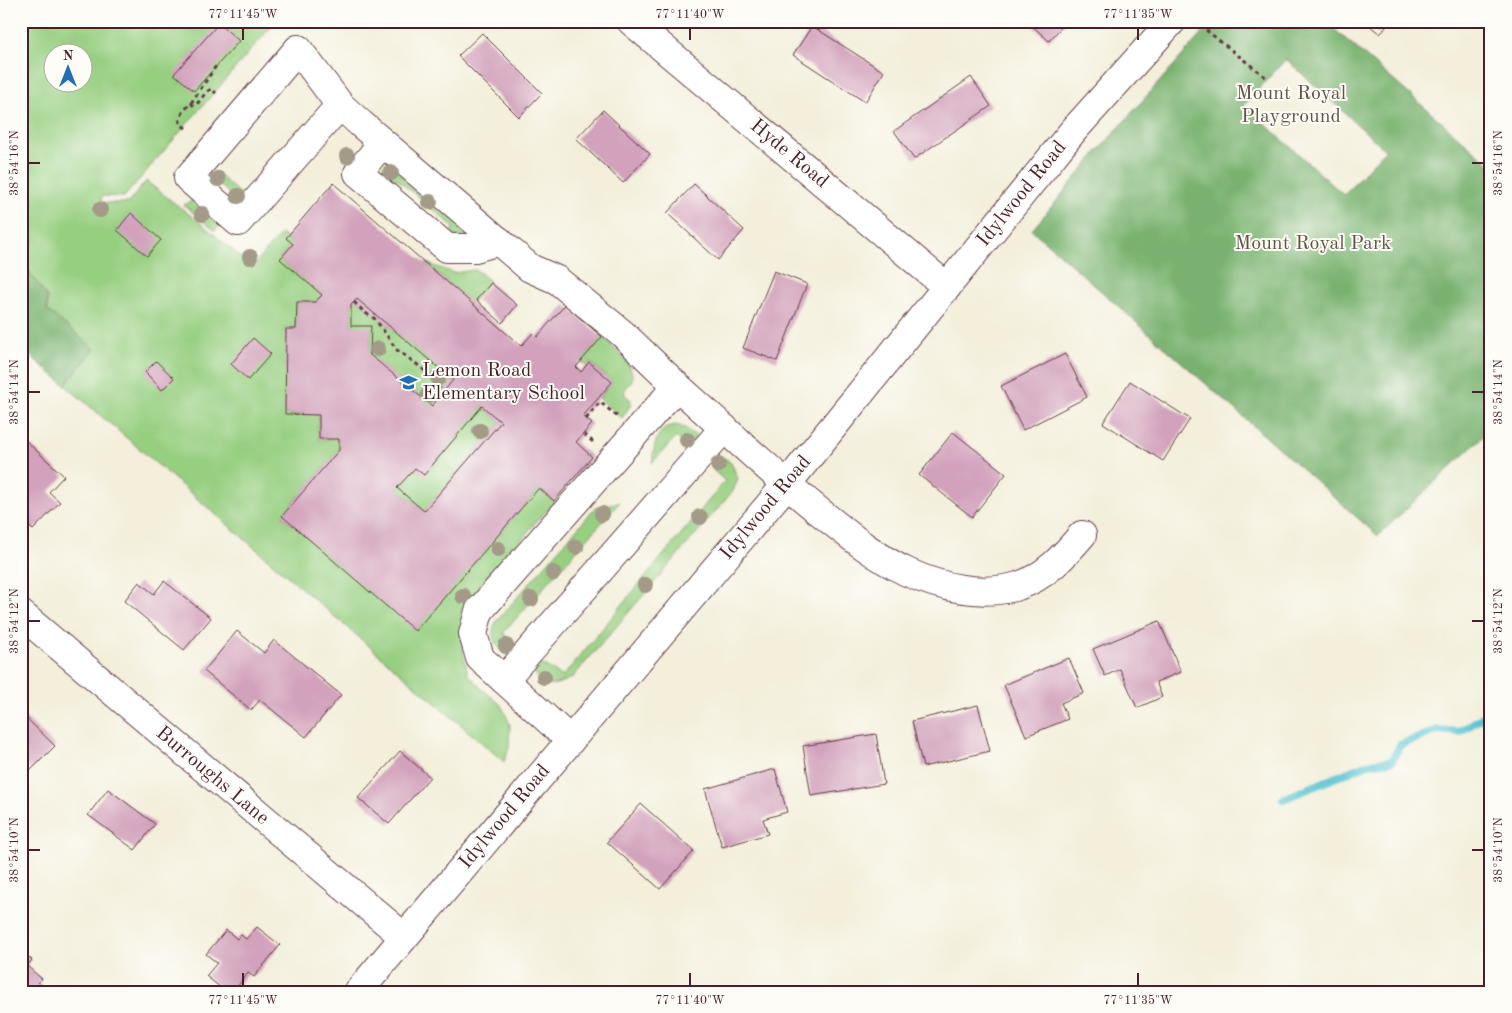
<svg xmlns="http://www.w3.org/2000/svg" width="1512" height="1013" font-family="'Old Standard TT',serif">
<style>
.green{fill:#97cf81;stroke:#707756;fill-rule:evenodd}
.forest{fill:#79b26f;stroke:#62684d;fill-rule:evenodd}
.lines{fill:none;stroke-linecap:round;stroke-linejoin:round}
.stream{stroke:#56c2d0;stroke-width:8}
.building{fill:#d2a1bb;fill-rule:evenodd}
.minor-casing{stroke:#633e45;stroke-width:30}
.major-casing{stroke:#633e45;stroke-width:30}
.path{stroke:#633e45;stroke-width:3;stroke-dasharray:4 4;stroke-linecap:butt}
.minor{stroke:#fff;stroke-width:28}
.major{stroke:#fff;stroke-width:28}
.tree{fill:#a39a88}
.ticks{fill:none;stroke:#4a1f2b;stroke-width:2}
.labels{text-anchor:middle;dominant-baseline:central;stroke-width:4;stroke-linejoin:round;paint-order:stroke}
.park-label{font-size:20px;fill:#615445;stroke:#fdfcf7}
.street-label{font-size:20px;fill:#4a1f2b;stroke:#fdfcf7}
.poi-label{font-size:20px;fill:#4a1f2b;stroke:#fdfcf7;text-anchor:start}
.neatline{fill:none;stroke:#4a1f2b;stroke-width:2}
.ticks-label{font-size:12px;text-anchor:middle;fill:#4a1f2b}
</style>
<rect width="100%" height="100%" fill="#fdfcf7"/>
<filter id="ink" filterUnits="userSpaceOnUse"><feTurbulence type="fractalNoise" baseFrequency=".02" numOctaves="2"/><feDisplacementMap in="SourceGraphic" scale="10" xChannelSelector="R" yChannelSelector="G"/><feConvolveMatrix kernelMatrix="1 2 1 2 8 2 1 2 1" color-interpolation-filters="sRGB"/></filter>
<filter id="wash" filterUnits="userSpaceOnUse"><feTurbulence type="fractalNoise" baseFrequency=".0096" numOctaves="4" result="noise"/><feDisplacementMap in="SourceGraphic" scale="20" xChannelSelector="R" yChannelSelector="G"/><feGaussianBlur stdDeviation="1.12" result="paint"/><feColorMatrix in="noise" values="0 0 0 0 0 0 0 0 0 0 0 0 0 0 0 0 0 1.4 0 .05"/><feComposite in="paint" operator="in"/></filter>
<g filter="url(#wash)">
<rect width="100%" height="100%" fill="#f3efdb"/>
<g class="green">
<path d="M21,21H276L124,197L102,196L101,203H128L146,181L203,225L252,267L281,234L293,244L280,259L322,295L315,302H297L296,329H286L285,414L319,415V439H339V450L282,516L415,630L539,488L558,505L552,507L541,516L474,596L462,640L464,657L468,674L482,689L501,705L510,724L509,748L504,762L65,385L94,349L47,310V297L21,260ZM52,52H82V82H52ZM151,365L170,381L162,390L145,372Z"/>
<polygon points="388,162 469,233 468,236 451,237 451,232 454,227 397,179 390,184 385,181 383,166 385,163"/>
<polygon points="214,172 217,173 242,196 240,200 236,200 211,177 212,173"/>
<polygon points="191,201 194,201 219,222 219,225 215,231 184,205"/>
<polygon points="426,263 454,273 474,270 478,271 490,281 471,303"/>
<polygon points="357,299 453,380 432,406 370,355 371,327 351,326 351,305"/>
<path d="M602,337C613,347 638,366 631,383C625,386 624,388 625,395L631,400L630,406L622,418L599,398L612,382L590,362L586,366L581,361Z"/>
<polygon points="482,406 501,422 424,511 397,488 415,468 424,475"/>
<path d="M676,425L685,428L696,436L697,439L689,449L676,437L652,463C655,446 654,428 676,425Z"/>
<path d="M721,458C732,458 734,470 738,479L733,491L573,677C560,684 539,693 535,672C540,655 553,674 563,676L725,481L714,471L712,465L714,460Z"/>
<path d="M620,502L504,632V634L518,646L508,655C496,647 488,637 496,622L595,508Z"/>
</g>
<g class="forest">
<path d="M1213,21H1325L1491,165V429L1378,536L1032,230L1098,151ZM1286,59L1385,150L1344,195L1244,105Z"/>
<polygon points="21,260 47,297 47,310 95,349 65,385 21,348"/>
</g>
<g class="lines">
<polyline class="stream" points="1283,799 1368,764 1392,761 1400,745 1438,730 1459,732 1491,712"/>
</g>
<g id="blocks">
<g class="building">
<polygon points="1027,21 1067,21 1049,41"/>
<polygon points="1364,21 1391,21 1380,34"/>
<polygon points="219,23 239,41 194,91 174,74"/>
<polygon points="812,26 884,72 865,102 793,55"/>
<polygon points="482,33 542,93 519,117 458,56"/>
<polygon points="971,77 991,106 914,159 894,131"/>
<polygon points="603,110 650,154 623,183 576,139"/>
<path d="M333,183L521,346L533,333L537,337L565,305L602,337L576,367L581,372L589,362L612,382L583,416L592,424L576,442L592,457L554,501L539,488L415,631L282,516L339,450V439H319V415L285,414L286,329H296L297,302H315L322,295L280,259L293,244L286,238ZM357,299L453,380L432,406L370,355L371,326H351V305ZM482,406L501,422L424,511L397,488L415,468L424,475Z"/>
<polygon points="694,184 744,230 718,260 667,213"/>
<polygon points="131,213 161,240 147,256 117,230"/>
<polygon points="774,271 807,284 777,361 743,348"/>
<polygon points="491,283 517,305 502,323 476,300"/>
<polygon points="253,338 271,354 248,380 231,364"/>
<polygon points="1065,354 1087,397 1023,430 1001,386"/>
<polygon points="156,361 174,378 162,390 145,372"/>
<polygon points="1130,381 1190,419 1163,461 1103,423"/>
<polygon points="953,432 1006,474 972,517 919,475"/>
<polygon points="25,440 64,476 49,492 60,502 33,530 21,519 21,444"/>
<polygon points="164,581 211,618 184,650 124,601 139,582 154,594"/>
<polygon points="1159,621 1181,672 1156,682 1162,697 1137,708 1120,669 1105,676 1093,649"/>
<polygon points="237,631 264,653 274,640 341,695 306,737 260,700 251,710 204,671"/>
<polygon points="1069,658 1084,693 1061,703 1068,719 1026,736 1004,685"/>
<polygon points="978,705 990,751 923,767 912,721"/>
<polygon points="21,713 55,746 31,770 21,760"/>
<polygon points="876,734 884,784 811,796 803,746"/>
<polygon points="400,751 430,777 389,824 358,798"/>
<polygon points="775,769 787,812 763,819 768,834 722,847 705,789"/>
<polygon points="108,789 155,824 135,850 88,815"/>
<polygon points="641,804 694,851 660,889 607,842"/>
<polygon points="257,927 280,945 254,977 248,973 233,992 226,992 206,976 217,963 206,954 226,930 237,939 241,935 246,939"/>
<polygon points="21,951 32,960 27,966 42,979 38,983 46,990 45,992 21,992"/>
</g>
</g>
</g>
<g filter="url(#ink)">
<use href="#blocks" fill-opacity="0" stroke="#633e45" stroke-width="1"/>
<g class="lines">
<defs>
<g id="minor">
<polyline points="631,21 947,287"/>
<polyline points="340,105 238,222 188,178 298,49 340,105 361,124 530,268 557,280 623,334 677,386"/>
<polyline points="382,143 358,173 447,248 475,248 499,241"/>
<polyline points="21,614 404,937"/>
<polyline points="504,680 724,428"/>
<path d="M570,740L480,658L473,634L479,611L677,386C726,429 773,475 825,516C850,536 877,558 907,572C939,587 982,597 1018,586C1045,577 1064,556 1082,535"/>
</g>
<polyline id="major" points="358,992 786,485 1073,131 1172,21"/>
</defs>
<use href="#minor" class="minor-casing"/>
<use href="#major" class="major-casing"/>
<g class="path">
<polyline points="1206,30 1268,79"/>
<path d="M191,103L194,106C201,102 203,93 211,89L216,93"/>
<polyline points="186,128 180,124 180,120 183,112 191,103 216,66"/>
<polyline points="354,302 364,312 375,319 397,350 422,368 443,392"/>
<polyline points="586,419 600,402 618,417"/>
<polyline points="584,434 593,442"/>
</g>
<use href="#minor" class="minor"/>
<use href="#major" class="major"/>
</g>
<g class="tree">
<circle cx="347" cy="156" r="8"/>
<circle cx="391" cy="173" r="8"/>
<circle cx="218" cy="179" r="8"/>
<circle cx="238" cy="196" r="8"/>
<circle cx="430" cy="202" r="8"/>
<circle cx="100" cy="210" r="8"/>
<circle cx="202" cy="214" r="8"/>
<circle cx="250" cy="257" r="8"/>
<circle cx="378" cy="349" r="8"/>
<circle cx="438" cy="378" r="8"/>
<circle cx="428" cy="395" r="8"/>
<circle cx="480" cy="431" r="8"/>
<circle cx="687" cy="440" r="8"/>
<circle cx="718" cy="465" r="8"/>
<circle cx="602" cy="514" r="8"/>
<circle cx="700" cy="517" r="8"/>
<circle cx="576" cy="547" r="8"/>
<circle cx="498" cy="549" r="8"/>
<circle cx="553" cy="573" r="8"/>
<circle cx="645" cy="585" r="8"/>
<circle cx="463" cy="596" r="8"/>
<circle cx="531" cy="599" r="8"/>
<circle cx="506" cy="646" r="8"/>
<circle cx="544" cy="677" r="8"/>
</g>
</g>
<path class="ticks" d="M243,28V40M690,28V40M1138,28V40M28,163H40M1472,163H1484M28,392H40M1472,392H1484M28,621H40M1472,621H1484M28,850H40M1472,850H1484M243,973V986M690,973V986M1138,973V986"/>
<defs>
<symbol id="school-bare" viewBox="-9 -9 18 18"><path d="M0-5L7-2L0 1L-7-2ZM-4 1L0 2.5L4 1V4Q0 6-4 4Z" fill="#1f6fb2" stroke="#fdfcf7" stroke-width="2.5" paint-order="stroke"/></symbol>
</defs>
<g fill-rule="evenodd">
<use href="#school-bare" x="396" y="370" width="25" height="25"/>
</g>
<g class="labels">
<g class="park-label">
<text x="1291" y="94">Mount Royal<tspan x="1291" dy="23">Playground</tspan></text>
<text x="1313" y="244">Mount Royal Park</text>
</g>
<g class="street-label">
<text transform="translate(789 154) rotate(40)">Hyde Road</text>
<text transform="translate(1022 194) rotate(-51)">Idylwood Road</text>
<text transform="translate(766 508) rotate(-50)">Idylwood Road</text>
<text transform="translate(212 776) rotate(40)">Burroughs Lane</text>
<text transform="translate(505 817) rotate(-50)">Idylwood Road</text>
</g>
<g class="poi-label">
<text x="422" y="371">Lemon Road<tspan x="422" dy="23">Elementary School</tspan></text>
</g>
</g>
<rect width="1512" height="1013" fill="none" stroke="#fdfcf7" stroke-width="55"/>
<g transform="translate(68 68)"><circle r="24" fill="#fdfcf7" stroke="#b5a4a5"/>
<path d="M0-4L9 19L0 12L-9 19Z" fill="#1f6fb2"/>
<text y="-8" font-size="14" font-weight="bold" text-anchor="middle" fill="#4a1f2b">N</text>
</g>
<rect x="28" y="28" width="1456" height="958" class="neatline"/>
<g class="ticks-label">
<text x="243" y="18">77°11'45"W</text>
<text x="690" y="18">77°11'40"W</text>
<text x="1138" y="18">77°11'35"W</text>
<text transform="translate(14 163) rotate(-90)" y="4">38°54'16"N</text>
<text transform="translate(1498 163) rotate(-90)" y="4">38°54'16"N</text>
<text transform="translate(14 392) rotate(-90)" y="4">38°54'14"N</text>
<text transform="translate(1498 392) rotate(-90)" y="4">38°54'14"N</text>
<text transform="translate(14 621) rotate(-90)" y="4">38°54'12"N</text>
<text transform="translate(1498 621) rotate(-90)" y="4">38°54'12"N</text>
<text transform="translate(14 850) rotate(-90)" y="4">38°54'10"N</text>
<text transform="translate(1498 850) rotate(-90)" y="4">38°54'10"N</text>
<text x="243" y="1004">77°11'45"W</text>
<text x="690" y="1004">77°11'40"W</text>
<text x="1138" y="1004">77°11'35"W</text>
</g>
</svg>
